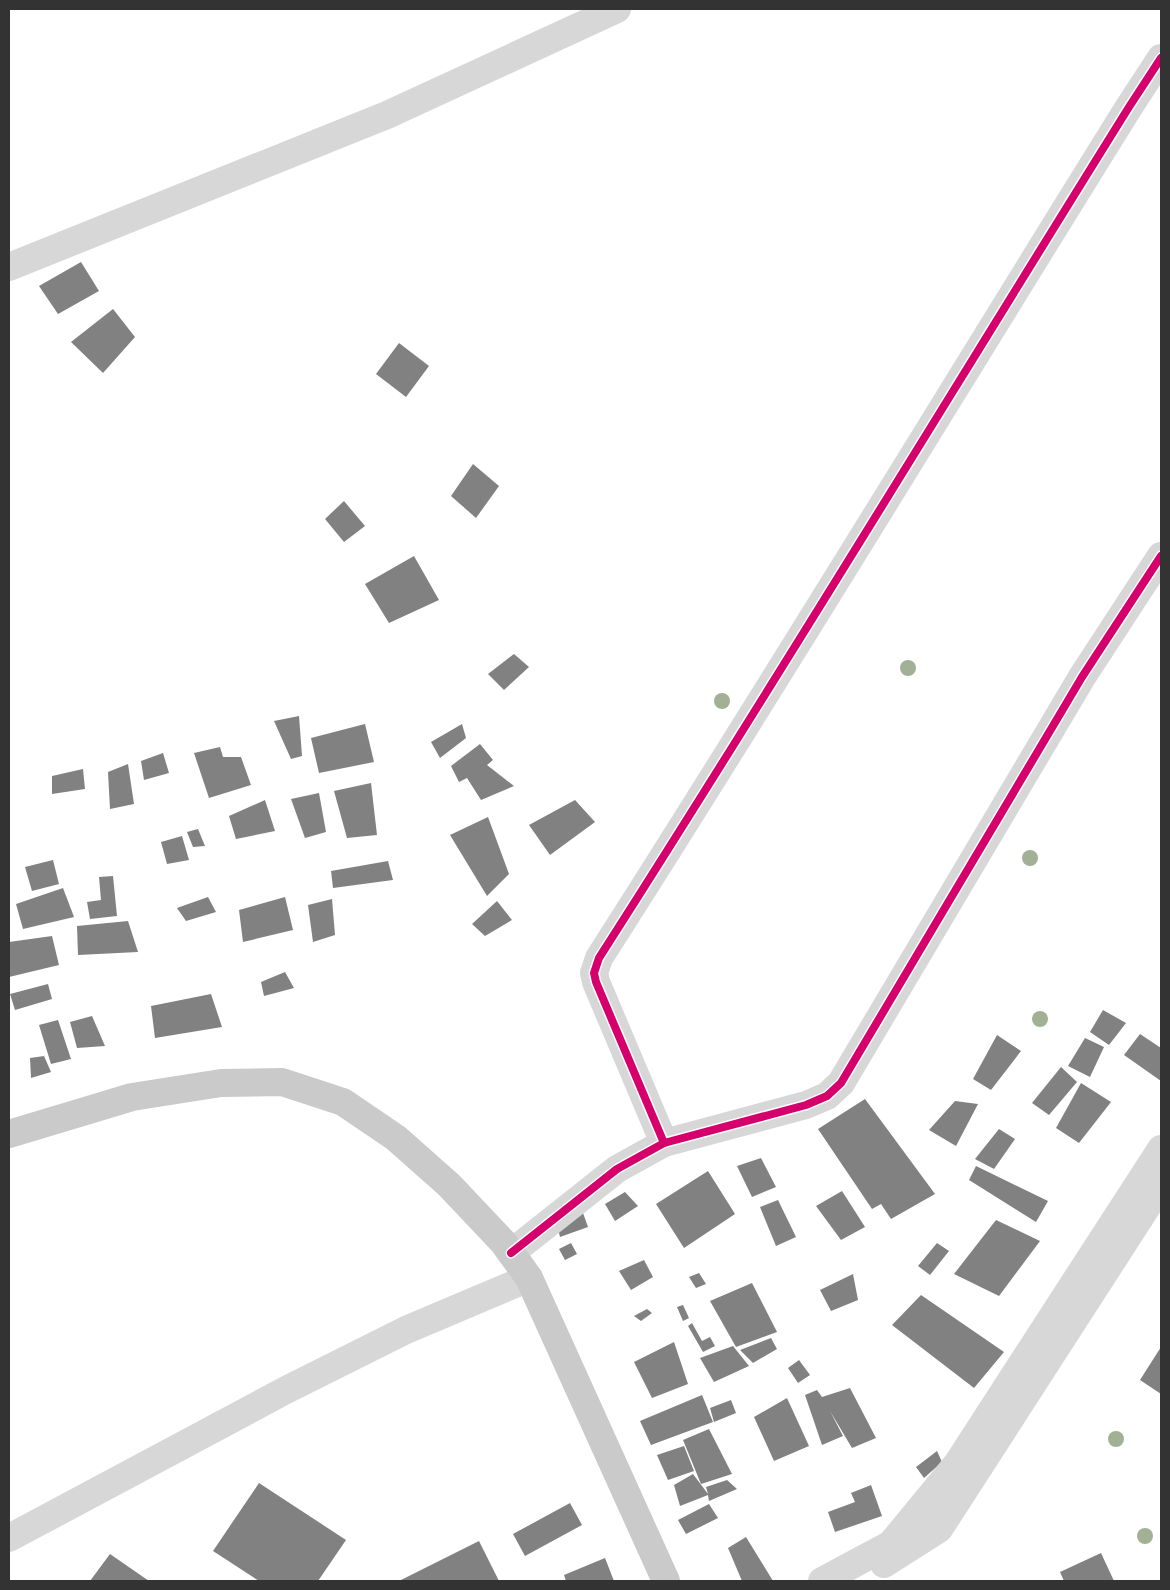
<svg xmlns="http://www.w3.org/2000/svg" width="1170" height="1590" font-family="'Open Sans',sans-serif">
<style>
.building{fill:#818181}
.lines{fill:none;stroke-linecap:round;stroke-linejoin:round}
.minor{stroke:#d7d7d7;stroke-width:28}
.major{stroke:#cacaca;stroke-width:28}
.cycleway-casing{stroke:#fff;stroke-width:11}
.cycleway{stroke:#d6006c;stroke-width:8}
.tree{fill:#a2b095}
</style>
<rect width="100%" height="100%" fill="#fff"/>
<g class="building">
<polygon points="81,262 99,291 58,314 39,286"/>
<polygon points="113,309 135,337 103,373 71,342"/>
<polygon points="399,343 429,366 406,397 376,374"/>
<polygon points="473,464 499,486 476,518 451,496"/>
<polygon points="344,501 365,526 344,542 325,519"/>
<polygon points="414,556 439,600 389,623 365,584"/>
<polygon points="514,654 529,667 504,690 488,674"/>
<polygon points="299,716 302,756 291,759 274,721"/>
<polygon points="365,724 374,762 319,773 311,738"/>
<polygon points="462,724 466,738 440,758 431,742"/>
<polygon points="480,744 493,760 487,765 514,786 481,800 467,778 459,782 451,766"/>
<polygon points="220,747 223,757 241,757 251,785 209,798 194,753"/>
<polygon points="163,753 169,773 144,780 141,761"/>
<polygon points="128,764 134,804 110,809 108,772"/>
<polygon points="83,769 85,789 52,794 52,776"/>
<polygon points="371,783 377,835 347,838 334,791"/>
<polygon points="319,793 326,832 305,838 291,799"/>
<polygon points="265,800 275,831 236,839 229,816"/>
<polygon points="575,800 595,822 550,855 529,825"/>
<polygon points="488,817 509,874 487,896 450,835"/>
<polygon points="198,829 205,846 193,847 187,832"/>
<polygon points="182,836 189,860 167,864 161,842"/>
<polygon points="53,860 59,884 32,891 25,867"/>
<polygon points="388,861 393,880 333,888 331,871"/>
<polygon points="113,876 117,916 90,919 87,902 101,900 99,877"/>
<polygon points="63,888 74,917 23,929 16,904"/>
<polygon points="208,897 216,912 186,921 177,908"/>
<polygon points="285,897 293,930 243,942 239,910"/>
<polygon points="332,899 335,935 313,942 308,905"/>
<polygon points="497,901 512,920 485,936 472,924"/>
<polygon points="128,921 138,952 78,955 77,926"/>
<polygon points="52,936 59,965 9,977 9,942"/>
<polygon points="285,972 294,988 264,996 261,982"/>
<polygon points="48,984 52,999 15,1010 10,994"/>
<polygon points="211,994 222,1027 155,1038 151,1006"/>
<polygon points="1103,1010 1126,1023 1109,1045 1090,1032"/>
<polygon points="92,1016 105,1046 77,1048 70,1022"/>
<polygon points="58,1020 71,1059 51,1064 39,1025"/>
<polygon points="1140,1034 1161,1048 1161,1081 1124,1055"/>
<polygon points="997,1035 1021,1051 991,1090 973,1079"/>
<polygon points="1085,1038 1104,1047 1090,1077 1068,1066"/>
<polygon points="44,1056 51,1072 31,1078 30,1058"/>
<polygon points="1061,1067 1077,1082 1049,1115 1032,1103"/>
<polygon points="1081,1083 1111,1102 1079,1143 1056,1128"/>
<polygon points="865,1099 935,1194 891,1219 881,1204 872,1209 818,1129"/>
<polygon points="955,1101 978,1104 956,1146 929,1130"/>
<polygon points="999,1129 1015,1139 994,1169 975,1159"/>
<polygon points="761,1158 776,1187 752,1197 737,1166"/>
<polygon points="976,1166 1048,1201 1036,1222 969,1180"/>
<polygon points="708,1171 735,1214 684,1248 656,1204"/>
<polygon points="842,1191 865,1227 841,1240 816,1206"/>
<polygon points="625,1192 638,1206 615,1221 605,1204"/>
<polygon points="778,1200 796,1237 776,1246 760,1207"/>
<polygon points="583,1213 588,1227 560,1237 558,1229"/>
<polygon points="996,1220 1040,1241 999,1296 954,1274"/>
<polygon points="571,1243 577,1254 565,1260 559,1249"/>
<polygon points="937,1243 949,1251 930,1275 918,1266"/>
<polygon points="644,1260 653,1277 631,1290 619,1271"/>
<polygon points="699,1273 706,1284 696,1288 689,1277"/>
<polygon points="853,1274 858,1300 831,1311 820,1290"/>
<polygon points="752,1283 777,1332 736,1347 710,1301"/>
<polygon points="921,1295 1004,1352 974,1388 892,1325"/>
<polygon points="683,1305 689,1318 683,1321 677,1307"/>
<polygon points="647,1309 652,1313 641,1321 634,1316"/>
<polygon points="692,1323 702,1341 710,1337 715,1346 703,1352 688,1326"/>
<polygon points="771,1338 777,1349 753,1363 740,1350"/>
<polygon points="674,1342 688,1384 652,1398 634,1362"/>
<polygon points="733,1346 749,1366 714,1382 700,1358"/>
<polygon points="1161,1347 1161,1394 1140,1380"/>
<polygon points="799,1360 810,1375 798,1383 788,1368"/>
<polygon points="850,1388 876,1438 852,1448 830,1411 843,1436 822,1445 805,1395 817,1390 822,1397"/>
<polygon points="702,1395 713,1422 651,1445 640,1421"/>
<polygon points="787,1398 809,1446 774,1461 754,1417"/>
<polygon points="731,1400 736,1413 714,1422 710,1408"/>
<polygon points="709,1429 732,1474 701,1484 683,1440"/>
<polygon points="684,1446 694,1471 668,1480 657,1455"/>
<polygon points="937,1451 942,1462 924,1478 916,1467"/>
<polygon points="693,1474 708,1494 706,1487 727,1480 737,1489 709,1501 708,1495 680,1506 674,1485"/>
<polygon points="259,1483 346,1540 318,1581 259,1581 213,1551"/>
<polygon points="871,1485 882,1516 835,1532 828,1512 855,1502 851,1493"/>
<polygon points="570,1503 582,1525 525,1556 513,1534"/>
<polygon points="709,1504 718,1518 686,1534 678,1520"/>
<polygon points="746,1537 773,1581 742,1581 728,1548"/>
<polygon points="479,1541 499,1581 399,1581"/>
<polygon points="1101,1553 1114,1581 1064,1581 1060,1572"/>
<polygon points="110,1554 149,1581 90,1581"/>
<polygon points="605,1558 614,1581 566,1581 564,1575"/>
</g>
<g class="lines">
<g class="minor">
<polyline points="9,267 387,115 617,9"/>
<path d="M664,1143L596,982L594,973L599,958C779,677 952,391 1129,107L1161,58"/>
<polyline points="511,1253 617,1169 664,1143 806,1105 827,1096 841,1083 1082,677 1161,556"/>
<polyline points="9,1538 286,1390 406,1330 529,1278"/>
<polyline points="884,1564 939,1529 1161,1185"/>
<polyline points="822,1581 891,1544 957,1464 1161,1149"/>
</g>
<polyline class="major" points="9,1134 132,1097 221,1083 282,1082 343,1102 396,1138 449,1185 503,1242 529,1278 666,1581"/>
<defs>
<g id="cycleway">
<path d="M664,1143L596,982L594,973L599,958C779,677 952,391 1129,107L1161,58"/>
<polyline points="511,1253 617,1169 664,1143 806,1105 827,1096 841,1083 1082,677 1161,556"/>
</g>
</defs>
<use href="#cycleway" class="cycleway-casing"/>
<use href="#cycleway" class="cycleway"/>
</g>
<g class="tree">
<circle cx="908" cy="668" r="8"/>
<circle cx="722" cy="701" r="8"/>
<circle cx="1030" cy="858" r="8"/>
<circle cx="1040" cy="1019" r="8"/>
<circle cx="1116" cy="1439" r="8"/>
<circle cx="1145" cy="1536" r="8"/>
</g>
<rect width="1170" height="1590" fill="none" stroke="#333333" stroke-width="20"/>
</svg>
